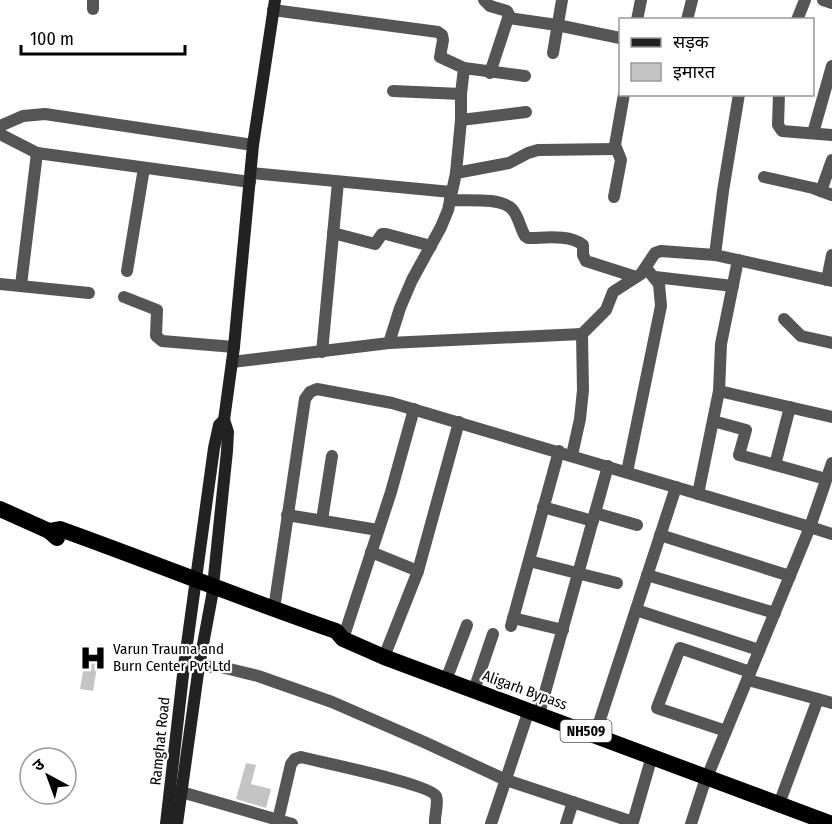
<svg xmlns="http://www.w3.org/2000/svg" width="832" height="824" font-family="'Fira Sans Condensed','Noto Sans Devanagari',sans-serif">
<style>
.building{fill:#c4c4c4}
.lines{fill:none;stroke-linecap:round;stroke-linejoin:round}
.minor{stroke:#555;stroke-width:12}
.secondary{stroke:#222;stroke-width:12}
.trunk{stroke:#000;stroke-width:16}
.labels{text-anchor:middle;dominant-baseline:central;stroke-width:4.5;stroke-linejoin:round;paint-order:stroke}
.shield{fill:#fff;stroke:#4c4c4c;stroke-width:1.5}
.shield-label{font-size:14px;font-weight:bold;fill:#000}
.poi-label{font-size:15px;fill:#000;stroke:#fff;text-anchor:start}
.street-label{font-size:15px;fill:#000;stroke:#fff}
</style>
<rect width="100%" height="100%" fill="#fff"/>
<g class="building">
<polygon points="86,653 99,655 93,691 80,689"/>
<polygon points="246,763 256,765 251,784 271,789 266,808 236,799"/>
</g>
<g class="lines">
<g class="minor">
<polyline points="484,0 490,6 507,11 509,15 490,73"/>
<polyline points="823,0 832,3"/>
<polyline points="93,9 93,0"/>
<polyline points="273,10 438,32 442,35 443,40 440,57 464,68"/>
<polyline points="508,18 557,25 620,38"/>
<polyline points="637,20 641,0"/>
<polyline points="687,20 692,0"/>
<polyline points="797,20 805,0"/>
<polyline points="553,53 562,0"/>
<polyline points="393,91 461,94 464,68 525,76"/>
<polyline points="461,94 461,120"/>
<polyline points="779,94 778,125 782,131 832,135"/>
<polyline points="0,126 23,116 45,114 253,145"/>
<polyline points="813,133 832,66"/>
<polyline points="0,134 37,153"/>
<polyline points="251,173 451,192"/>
<polyline points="456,173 461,120 526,112"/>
<polyline points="764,177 813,188 832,195"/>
<polyline points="821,191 832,160"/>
<polyline points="614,197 621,160 615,145 624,94"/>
<path d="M450,200C466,201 500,197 512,209C519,217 520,228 525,236L528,238C545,238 569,234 583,245V255L586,261L636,277"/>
<polyline points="333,233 375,244 382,234 386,234 431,246"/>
<polyline points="715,255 723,191 739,94"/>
<polyline points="127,271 144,168"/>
<polyline points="655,277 733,286"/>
<polyline points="827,280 832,255"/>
<polyline points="0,284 89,293"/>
<polyline points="21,285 37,153 250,182"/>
<polyline points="124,297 157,310 156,336 162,341 234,347"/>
<polyline points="784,319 801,336 832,343"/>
<polyline points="389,343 400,308 412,280 441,227 448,210 456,173 509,163 528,153 538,150 616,149"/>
<polyline points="322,352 338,182"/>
<polyline points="232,362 389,343 582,334"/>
<polyline points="719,391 832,417"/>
<polyline points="713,421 746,430 739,455 826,479"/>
<polyline points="572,455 580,419 583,390 582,334 606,310 613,292 641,274 655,253 661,251 715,255 832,281"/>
<polyline points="775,465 790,407"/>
<polyline points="627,472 661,306 659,284 646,268"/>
<polyline points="698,494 719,391 721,344 738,260"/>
<polyline points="543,507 593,521"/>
<polyline points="595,513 637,525"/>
<polyline points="287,515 378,530"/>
<polyline points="322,520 332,456"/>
<polyline points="660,535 790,576"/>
<polyline points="371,552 418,571 384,657"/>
<polyline points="529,561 617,583"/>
<polyline points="418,571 459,422"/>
<polyline points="647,575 775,613"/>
<polyline points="274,609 305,399 310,392 317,389 392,403 810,527 832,463"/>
<polyline points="636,610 759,650"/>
<polyline points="513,618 563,630"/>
<polyline points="511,626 559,451"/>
<polyline points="343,639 391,492 414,409"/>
<polyline points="184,666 221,667 258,676 332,702 424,742 506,780 633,822 652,756"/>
<polyline points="446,680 467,625"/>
<polyline points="748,680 832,703"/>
<polyline points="474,690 493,634"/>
<polyline points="539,714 608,466"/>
<polyline points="726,731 657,708 680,648 750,672"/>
<polyline points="595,735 676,487"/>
<polyline points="171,789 292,824"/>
<polyline points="779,804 818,699"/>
<path d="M278,820L291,764L295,759L301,757C320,762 430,784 436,796C439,804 434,816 435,824"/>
<polyline points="491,824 529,710"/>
<polyline points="566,824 573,802"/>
<polyline points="691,824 703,787 810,527 832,534"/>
</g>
<g class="secondary">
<polyline points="166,824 184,666 214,448 219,425 224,420 234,347 253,145 275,0"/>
<polyline points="177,824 199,666 212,596 227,451 228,432 224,420"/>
</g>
<g class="trunk">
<polyline points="0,509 49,531 57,538"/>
<path d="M49,531L60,529C152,562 243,599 336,631L343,639L384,657L832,824"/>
</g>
</g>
<defs>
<symbol id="hospital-bare" viewBox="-9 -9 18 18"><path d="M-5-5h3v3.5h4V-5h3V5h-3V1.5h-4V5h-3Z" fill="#000" stroke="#fff" stroke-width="2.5" paint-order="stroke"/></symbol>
</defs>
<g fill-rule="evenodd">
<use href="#hospital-bare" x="74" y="639" width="38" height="38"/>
</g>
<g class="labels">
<rect class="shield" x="560.5" y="720" width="51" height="22" rx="4.5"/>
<g class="shield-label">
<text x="586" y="731">NH509</text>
</g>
<g class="poi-label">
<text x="113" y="649">Varun Trauma and<tspan x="113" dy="17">Burn Center Pvt Ltd</tspan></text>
</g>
<g class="street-label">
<text transform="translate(525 690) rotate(20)">Aligarh Bypass</text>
<text transform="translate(160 741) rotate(-84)">Ramghat Road</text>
</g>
</g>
<rect x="619" y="18" width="195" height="78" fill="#ffffff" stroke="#999999" stroke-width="1.5"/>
<rect x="631" y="38" width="30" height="9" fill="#222222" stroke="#999999" stroke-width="1.5"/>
<text x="673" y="48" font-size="18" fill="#000000">सड़क</text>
<rect x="631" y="63" width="30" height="18" fill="#c4c4c4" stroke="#999999" stroke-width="1.5"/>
<text x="673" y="78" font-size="18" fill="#000000">इमारत</text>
<g transform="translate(48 776) rotate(319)"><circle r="28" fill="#ffffff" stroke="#999999" stroke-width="1.5"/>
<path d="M0-4.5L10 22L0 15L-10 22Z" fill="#000000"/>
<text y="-9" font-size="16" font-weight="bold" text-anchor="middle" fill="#000000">उ</text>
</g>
<path d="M21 45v9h164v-9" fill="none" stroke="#000000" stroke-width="3"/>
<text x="30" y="45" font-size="18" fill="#000000" stroke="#ffffff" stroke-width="4.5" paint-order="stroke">100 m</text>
</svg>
